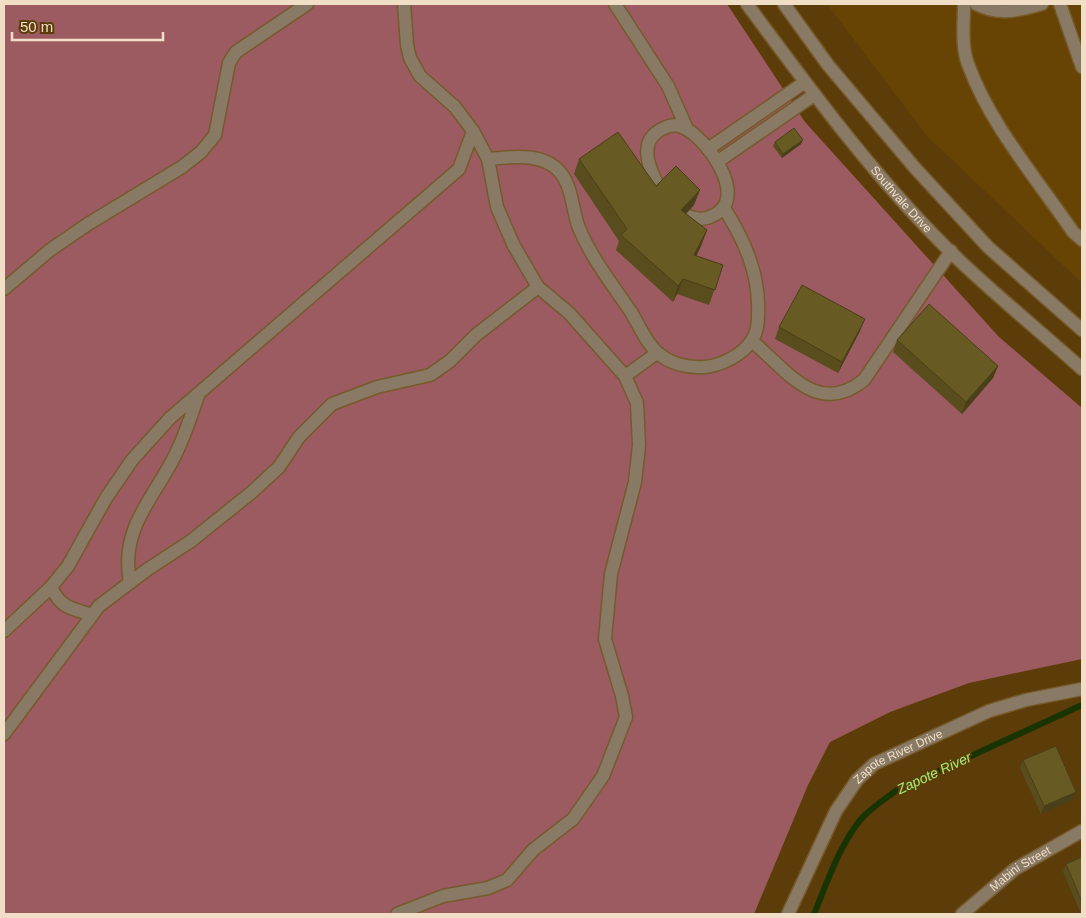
<svg xmlns="http://www.w3.org/2000/svg" width="1086" height="918" font-family="Arial,sans-serif">
<style>
.built{fill:#684404}
.green{fill:#9b5b60}
.lines{fill:none;stroke-linecap:round;stroke-linejoin:round}
.stream{stroke:#183402;stroke-width:6}
.minor-casing{stroke:#775a2b;stroke-width:15}
.minor{stroke:#897a66;stroke-width:12}
.wall{fill:#594d1e}
.shaded-wall{fill:#493f18}
.building{fill:#685a23;stroke:#493f18}
.labels{text-anchor:middle;dominant-baseline:central;stroke-width:4;stroke-linejoin:round;paint-order:stroke}
.street-label{font-size:12px;fill:#f1dec6;stroke:#5c3d09}
.water-label{font-size:14px;font-style:italic;fill:#a4eb77;stroke:#5c3d09}
</style>
<rect width="100%" height="100%" fill="#5c3d09"/>
<polygon class="built" points="827,4 1082,4 1082,283 927,136"/>
<polygon class="green" points="4,4 727,4 805,122 999,337 1082,408 1082,659 969,683 890,712 830,742 808,785 754,914 4,914"/>
<g class="lines">
<path class="stream" d="M814,914C827,883 839,846 861,819C871,808 885,799 897,790L1082,705"/>
<defs>
<g id="minor">
<polyline points="615,4 668,86 687,129"/>
<path id="s1" d="M747,4C812,92 880,185 960,261C999,298 1042,333 1082,369"/>
<polyline points="784,4 828,65 915,168 988,247 1082,330"/>
<path d="M964,4C964,23 961,46 968,64C990,125 1037,179 1073,232L1082,240"/>
<path d="M976,4C999,16 1018,11 1042,4"/>
<polyline points="1060,4 1082,67"/>
<polyline points="708,149 805,82"/>
<path d="M488,159C511,157 542,152 559,171C573,186 572,211 579,228C592,259 612,284 631,312C639,325 646,343 658,353C670,364 688,368 704,367C720,366 743,355 752,340C757,333 758,323 758,315C760,275 745,241 724,208"/>
<polyline points="717,162 814,95"/>
<path d="M661,191C650,171 635,141 664,128C670,125 675,124 682,127C706,136 750,198 714,215C703,221 696,219 685,215"/>
<polyline points="4,289 50,250 88,224 182,167 201,152 215,135 229,63 236,52 307,4"/>
<path d="M752,341C788,372 818,417 864,380L951,251"/>
<polyline points="625,376 657,353"/>
<path d="M130,582C119,525 158,495 178,449C186,432 192,413 198,396"/>
<path d="M51,587C61,608 70,608 92,615"/>
<polyline points="4,631 51,587 68,566 106,498 132,460 170,418 459,169 473,131"/>
<polyline points="4,734 99,606 148,569 191,541 252,492 279,467 299,437 332,404 377,387 430,375 450,361 476,335 538,287"/>
<polyline points="397,914 443,896 488,888 507,880 533,850 573,819 603,776 626,717 622,696 605,639 611,574 635,482 639,445 637,403 625,376 569,313 538,287 514,246 497,207 488,159 473,131 455,107 420,76 410,58 407,45 404,4"/>
<path id="s2" d="M788,914L836,811L857,780L874,764L989,711L1026,700L1082,689"/>
<path id="s3" d="M962,914L1015,869L1082,831"/>
</g>
</defs>
<use href="#minor" class="minor-casing"/>
<use href="#minor" class="minor"/>
</g>
<g class="wall">
<polygon points="775,142 801,144 782,158 773,146"/>
<polygon points="579,159 656,186 694,205 686,214 707,230 701,246 696,256 723,265 709,305 677,294 673,302 616,250 619,241 574,174"/>
<polygon points="779,327 860,331 838,373 775,339"/>
<polygon points="897,340 998,366 993,378 962,414 893,352"/>
<polygon points="1023,760 1076,792 1073,800 1041,814 1020,768"/>
<polygon points="1082,857 1082,914 1081,914 1063,872 1066,864"/>
</g>
<g class="shaded-wall">
<polygon points="803,140 801,144 782,158 783,154"/>
<polygon points="700,190 694,205 675,225 681,210"/>
<polygon points="707,230 701,246 689,271 694,255"/>
<polygon points="683,279 677,294 673,302 678,286"/>
<polygon points="865,319 860,331 838,373 842,362"/>
<polygon points="998,366 993,378 962,414 966,402"/>
<polygon points="1076,792 1073,800 1041,814 1044,806"/>
</g>
<g class="building">
<polygon points="794,128 803,140 783,154 775,142"/>
<polygon points="618,132 656,186 676,166 700,190 681,210 707,230 694,255 723,265 715,290 683,279 678,286 621,235 627,229 579,159"/>
<polygon points="802,285 865,319 842,362 779,327"/>
<polygon points="929,304 998,366 966,402 897,340"/>
<polygon points="1056,746 1076,792 1044,806 1023,760"/>
<polygon points="1082,857 1082,902 1066,864"/>
</g>
<g class="labels">
<g class="street-label">
<text stroke="none"><textPath href="#s1" startOffset="249">Southvale Drive</textPath></text>
<text stroke="none"><textPath href="#s2" startOffset="199">Zapote River Drive</textPath></text>
<text stroke="none"><textPath href="#s3" startOffset="74">Mabini Street</textPath></text>
</g>
<g class="water-label">
<text transform="translate(934 773) rotate(-25)">Zapote River</text>
</g>
</g>
<rect width="1086" height="918" fill="none" stroke="#f1dec6" stroke-width="10"/>
<path d="M12 32v8h151v-8" fill="none" stroke="#f1dec6" stroke-width="2.5"/>
<text x="20" y="32" font-size="15" fill="#f1dec6" stroke="#5c3d09" stroke-width="4" paint-order="stroke">50 m</text>
</svg>
